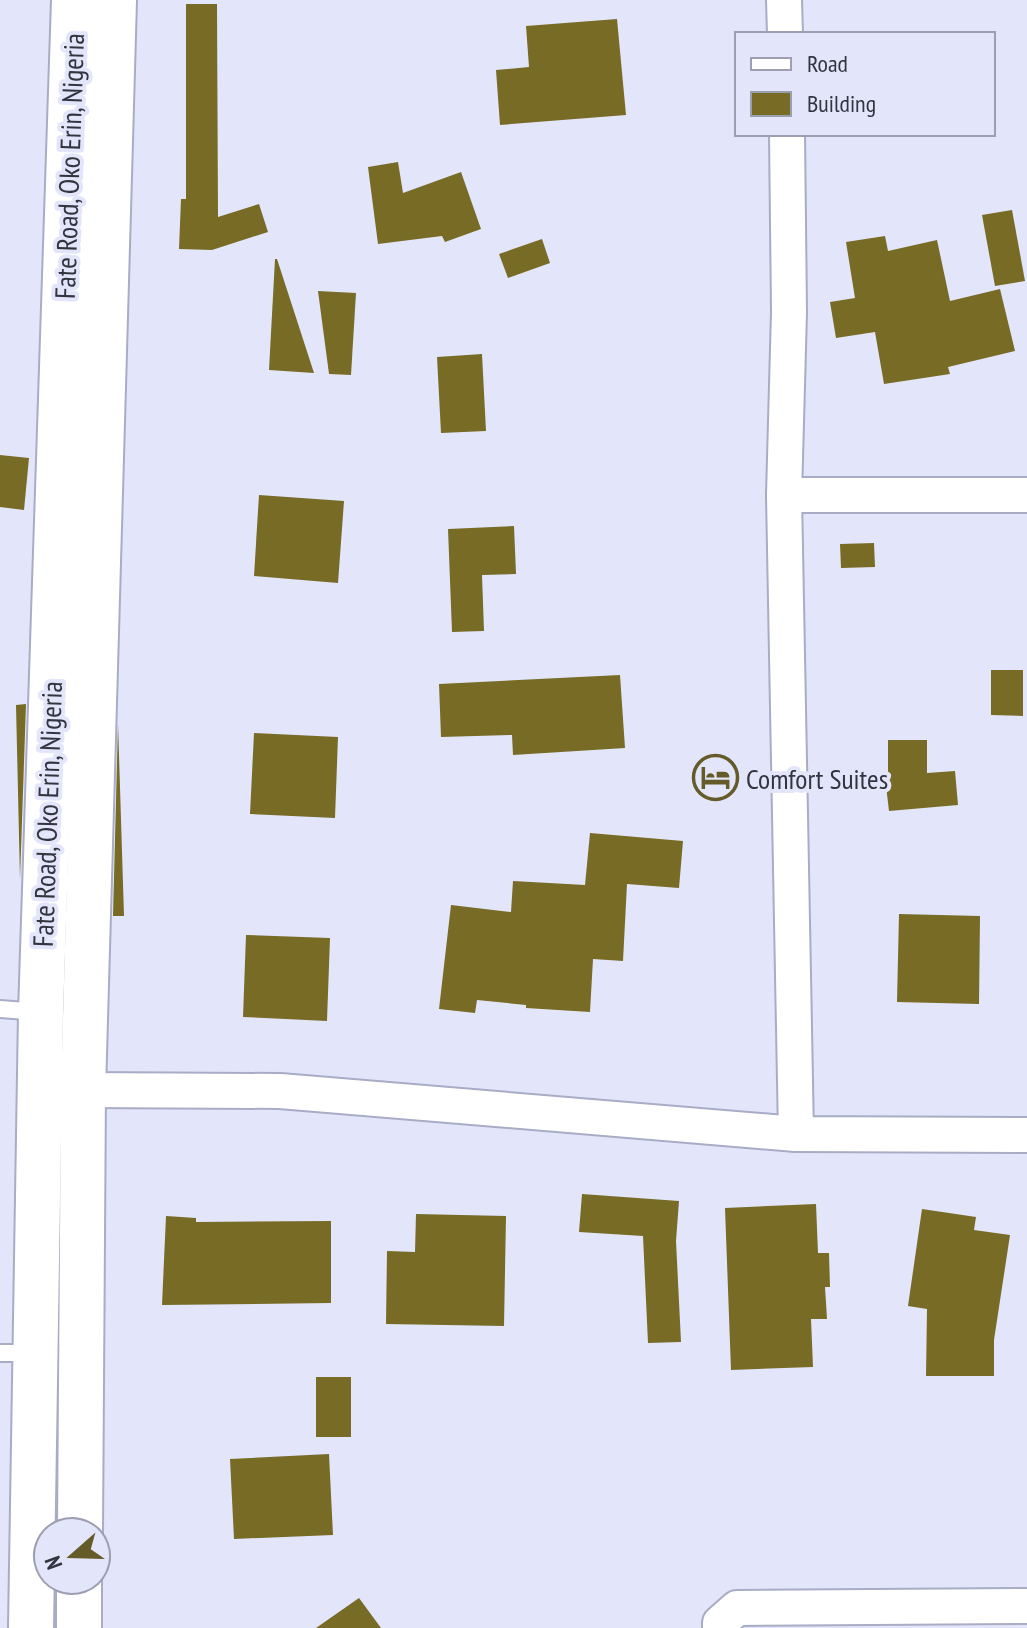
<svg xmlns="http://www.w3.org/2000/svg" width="1027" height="1628" font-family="'PT Sans Narrow',sans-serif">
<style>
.building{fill:#776b25}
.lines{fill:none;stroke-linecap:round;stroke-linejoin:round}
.lane-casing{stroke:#a8acc5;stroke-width:20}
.street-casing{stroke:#a8acc5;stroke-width:38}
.secondary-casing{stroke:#a8acc5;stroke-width:48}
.lane{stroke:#fff;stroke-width:16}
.street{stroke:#fff;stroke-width:34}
.secondary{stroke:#fff;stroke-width:44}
.labels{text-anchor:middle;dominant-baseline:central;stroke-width:8;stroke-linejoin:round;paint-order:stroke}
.street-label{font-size:28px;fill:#33343f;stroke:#e3e6fb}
.poi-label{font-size:28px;fill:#33343f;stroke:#e3e6fb;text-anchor:start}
</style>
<rect width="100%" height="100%" fill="#e3e6fb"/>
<g class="building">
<polygon points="186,4 217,4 218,217 259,204 268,232 212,250 179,249 181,199 186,199"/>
<polygon points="617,19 626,115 500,125 496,70 529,67 526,26"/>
<polygon points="398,162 403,193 461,172 481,229 445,242 442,236 378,244 368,167"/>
<polygon points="1012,210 1025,281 995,286 982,215"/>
<polygon points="885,236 888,251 937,240 950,301 1000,289 1015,351 948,367 950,374 884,384 875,332 836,338 830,302 855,298 846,242"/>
<polygon points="542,239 550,263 508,278 499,254"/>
<polygon points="275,259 277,259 314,373 269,370"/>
<polygon points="318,291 356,293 351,375 329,374"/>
<polygon points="482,354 486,431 441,433 437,357"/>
<polygon points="0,455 29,458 24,510 0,507"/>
<polygon points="259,495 344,501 338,583 254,576"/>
<polygon points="514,526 516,574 482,575 484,631 452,632 448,529"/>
<polygon points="874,543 875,567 841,568 840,544"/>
<polygon points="991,670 1023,670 1023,716 991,715"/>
<polygon points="620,675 625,748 513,755 512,735 441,737 439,684"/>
<polygon points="26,704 20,879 16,705"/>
<polygon points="118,724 124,916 113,916"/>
<polygon points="254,733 338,737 335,818 250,814"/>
<polygon points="888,740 927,740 927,773 955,771 958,805 889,811 885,777 888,777"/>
<polygon points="590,833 683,841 679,888 627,884 623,961 593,959 590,1012 526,1008 526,1005 477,1000 475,1013 439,1009 451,905 511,912 513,881 585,885"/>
<polygon points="899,914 980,916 979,1004 897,1002"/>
<polygon points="246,935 330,938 327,1021 243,1017"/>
<polygon points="582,1194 679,1201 676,1241 681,1342 648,1343 643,1236 579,1232"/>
<polygon points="816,1204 818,1253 829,1253 830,1287 825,1287 827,1319 811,1319 813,1367 731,1370 725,1208"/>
<polygon points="922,1209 976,1217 974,1230 1010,1235 994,1340 994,1376 926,1376 927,1309 908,1306"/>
<polygon points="416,1214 506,1216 504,1326 386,1324 387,1251 415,1252"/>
<polygon points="166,1216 196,1218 196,1222 331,1221 331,1303 162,1305"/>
<rect x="316" y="1377" width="35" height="60"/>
<polygon points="329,1454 333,1535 234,1539 230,1459"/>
<polygon points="359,1598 381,1628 316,1628"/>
</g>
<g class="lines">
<defs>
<g id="lane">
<polyline points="0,1009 39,1012"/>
<polyline points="0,1353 34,1353"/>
</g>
<g id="street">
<polyline points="784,0 785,34"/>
<polyline points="787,134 789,312 784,495 796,1134"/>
<polyline points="784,495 1027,495"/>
<polyline points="83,1090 280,1091 796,1134 1027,1135"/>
<polyline points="720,1628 720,1623 737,1608 1027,1606"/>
</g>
<g id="secondary">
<polyline points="80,1532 83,1090 114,0"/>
<polyline points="31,1628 41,1012 74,0"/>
<polyline points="79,1628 79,1580"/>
</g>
</defs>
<use href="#lane" class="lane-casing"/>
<use href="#street" class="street-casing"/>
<use href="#secondary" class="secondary-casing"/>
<use href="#lane" class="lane"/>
<use href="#street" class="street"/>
<use href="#secondary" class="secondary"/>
</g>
<defs>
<symbol id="hotel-ring" viewBox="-11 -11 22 22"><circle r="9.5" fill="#e3e6fb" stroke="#655b28" stroke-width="1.5"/><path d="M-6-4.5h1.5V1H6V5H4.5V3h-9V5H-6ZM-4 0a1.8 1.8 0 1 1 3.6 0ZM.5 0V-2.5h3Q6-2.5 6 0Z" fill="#655b28"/></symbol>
</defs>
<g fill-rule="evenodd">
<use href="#hotel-ring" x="690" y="752" width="51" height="51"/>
</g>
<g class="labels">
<g class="street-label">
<text transform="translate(69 166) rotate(-88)">Fate Road, Oko Erin, Nigeria</text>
<text transform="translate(47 814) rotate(-88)">Fate Road, Oko Erin, Nigeria</text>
</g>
<g class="poi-label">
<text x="746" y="778">Comfort Suites</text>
</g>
</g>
<rect x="735" y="32" width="260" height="104" fill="#e3e6fb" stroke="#9d9fb0" stroke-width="2"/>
<rect x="751" y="58" width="40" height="12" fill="#ffffff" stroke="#9d9fb0" stroke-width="2"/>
<text x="807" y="72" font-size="24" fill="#33343f">Road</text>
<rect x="751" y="92" width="40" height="24" fill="#776b25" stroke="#9d9fb0" stroke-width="2"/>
<text x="807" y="112" font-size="24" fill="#33343f">Building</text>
<g transform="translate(72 1556) rotate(250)"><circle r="38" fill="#e3e6fb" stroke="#9d9fb0" stroke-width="2"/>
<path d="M0-6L14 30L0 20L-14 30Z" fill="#655b28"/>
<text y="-12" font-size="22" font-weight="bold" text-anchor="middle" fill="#33343f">N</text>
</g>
</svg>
